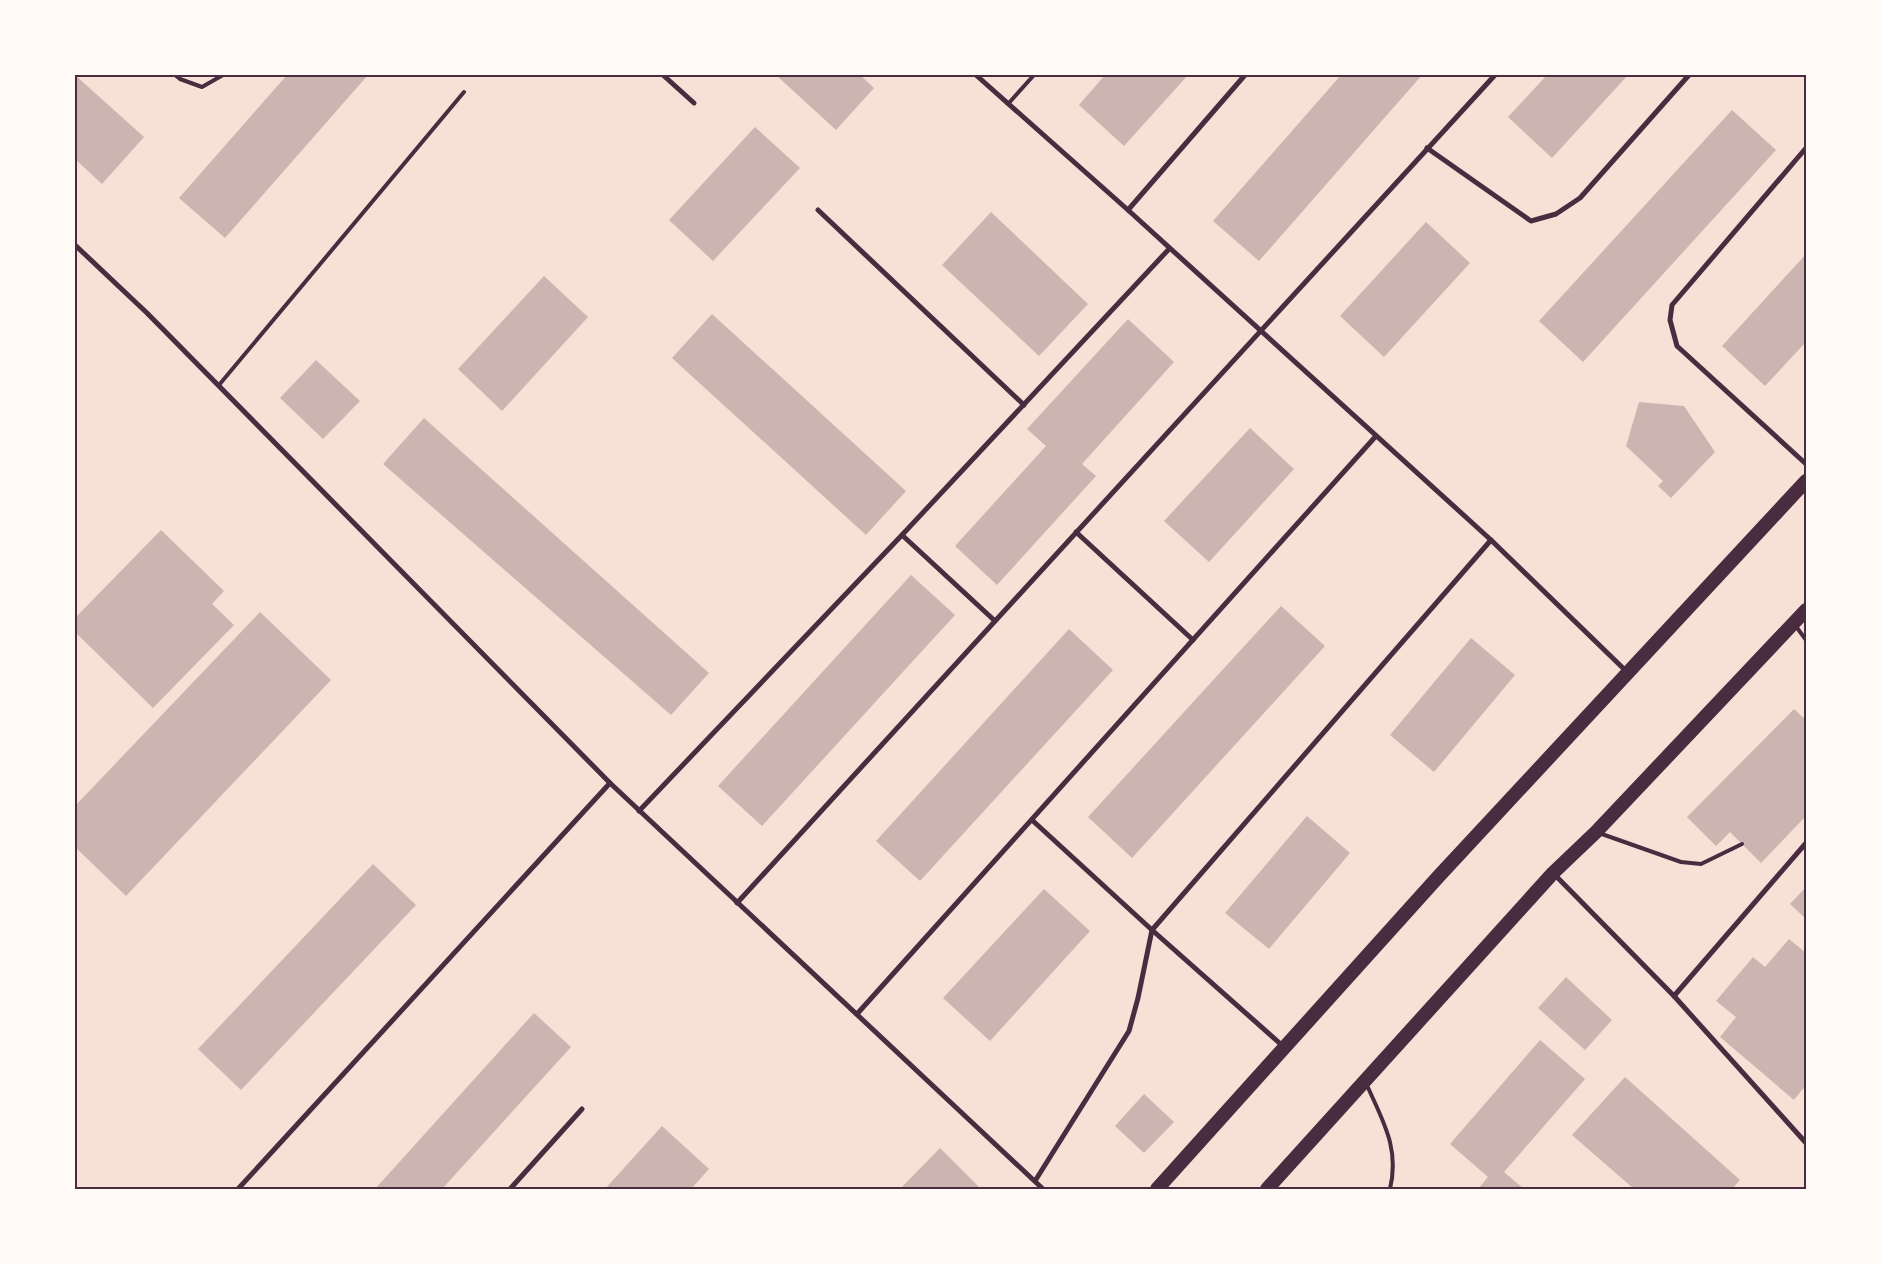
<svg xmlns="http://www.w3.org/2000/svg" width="1881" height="1264" font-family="'Titillium Web',sans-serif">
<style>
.building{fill:#ccb4b1}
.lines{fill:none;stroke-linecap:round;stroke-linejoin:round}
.service{stroke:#4a2c40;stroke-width:4}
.minor{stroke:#4a2c40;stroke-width:5}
.trunk{stroke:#4a2c40;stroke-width:14}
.neatline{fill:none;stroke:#4a2c40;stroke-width:2}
</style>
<rect width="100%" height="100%" fill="#f7e1d7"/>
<g class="building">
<polygon points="75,75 144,137 102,184 75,159"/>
<polygon points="287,75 368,75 225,238 179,198"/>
<polygon points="776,75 860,75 874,88 836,130"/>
<polygon points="1105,75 1188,75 1124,146 1079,105"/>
<polygon points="1341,75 1422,75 1259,261 1213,221"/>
<polygon points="1547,75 1628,75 1552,158 1508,117"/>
<polygon points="1732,110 1776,150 1583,362 1539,321"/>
<polygon points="755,127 800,168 713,261 669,220"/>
<polygon points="991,212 1088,304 1039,356 942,265"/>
<polygon points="1426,222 1470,263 1384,357 1340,316"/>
<polygon points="1806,254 1806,342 1765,386 1722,346"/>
<polygon points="544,276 588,317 502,411 458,369"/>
<polygon points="712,314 906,491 866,535 672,358"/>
<polygon points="1128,319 1174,362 1082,464 1096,476 997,585 955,546 1046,446 1027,429"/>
<polygon points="316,360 360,401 323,439 280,398"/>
<polygon points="1639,402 1684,406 1715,452 1671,498 1658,486 1663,481 1626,446"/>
<polygon points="424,418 709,673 671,715 383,464"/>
<polygon points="1250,428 1294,469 1209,562 1164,521"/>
<polygon points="161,530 224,591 212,604 234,625 153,708 75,632 75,618"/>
<polygon points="911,575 955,615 762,826 718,786"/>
<polygon points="1281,606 1325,646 1132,858 1088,817"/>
<polygon points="260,612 331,680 126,896 75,847 75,806"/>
<polygon points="1069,629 1113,670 920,881 876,841"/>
<polygon points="1471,638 1515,675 1434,772 1390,735"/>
<polygon points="1794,709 1806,720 1806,816 1761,863 1730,832 1716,846 1687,817"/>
<polygon points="1307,816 1350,853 1269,949 1225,913"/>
<polygon points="373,864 416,905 241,1090 198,1049"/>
<polygon points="1806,887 1806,919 1790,904"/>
<polygon points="1044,889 1090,931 990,1041 943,998"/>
<polygon points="1789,939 1806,953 1806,1085 1794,1100 1720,1037 1736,1017 1716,1001 1753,957 1765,967"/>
<polygon points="1566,977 1612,1020 1585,1050 1538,1008"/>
<polygon points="534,1013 571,1047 442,1189 375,1189"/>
<polygon points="1540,1040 1585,1079 1504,1172 1524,1189 1478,1189 1488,1177 1450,1144"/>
<polygon points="1625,1077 1740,1180 1732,1189 1634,1189 1572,1135"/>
<polygon points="1144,1094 1174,1122 1144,1153 1115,1126"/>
<polygon points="662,1126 709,1169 691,1189 605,1189"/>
<polygon points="940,1148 981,1189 900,1189"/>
</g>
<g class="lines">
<g class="service">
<polyline points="175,75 180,79 202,87 223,75"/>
<polyline points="1008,104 1034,75"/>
<polyline points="219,385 464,92"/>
<polyline points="1795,625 1806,640"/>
<polyline points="1599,833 1681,862 1701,864 1742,844"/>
<path d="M1366,1083C1382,1120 1400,1147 1390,1189"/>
</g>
<g class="minor">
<polyline points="663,75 694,103"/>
<polyline points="976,75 1128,210 1491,540 1626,671"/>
<polyline points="1427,148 1531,221 1556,214 1580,198 1689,75"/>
<polyline points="1806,148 1672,305 1670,320 1677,346 1806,464"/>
<polyline points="818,210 1024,405"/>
<polyline points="1128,210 1245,75"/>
<polyline points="75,245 147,313 610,783 1043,1189"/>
<polyline points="1076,532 1193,640"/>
<polyline points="902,535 995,621"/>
<polyline points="639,811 902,535 1169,249"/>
<polyline points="1032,820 1152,930 1284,1047"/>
<polyline points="1553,873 1674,996 1806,1143"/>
<polyline points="737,903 1495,75"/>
<polyline points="1674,996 1806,843"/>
<polyline points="857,1014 1376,436"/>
<polyline points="1035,1181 1129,1031 1138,998 1152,930 1491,540"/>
<polyline points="238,1189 610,783"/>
<polyline points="510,1189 582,1109"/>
</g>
<g class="trunk">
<polyline points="1157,1189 1438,877 1806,481"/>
<polyline points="1267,1189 1553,873 1596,832 1806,610"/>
</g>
</g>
<rect width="1881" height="1264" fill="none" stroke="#fffaf5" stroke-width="152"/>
<rect x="76" y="76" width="1729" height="1112" class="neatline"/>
</svg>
